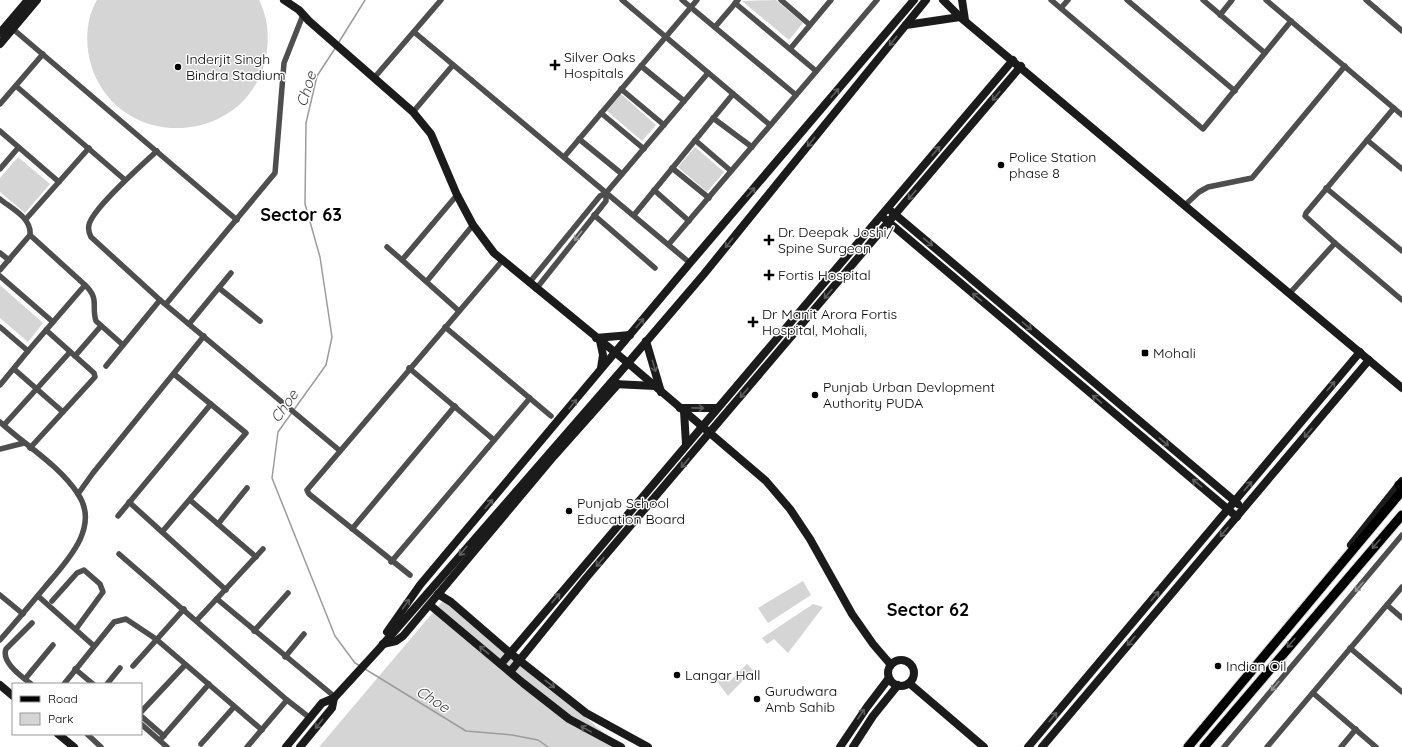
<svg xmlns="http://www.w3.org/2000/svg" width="1402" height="747" font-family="Quicksand,sans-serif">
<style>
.green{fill:#d5d5d5}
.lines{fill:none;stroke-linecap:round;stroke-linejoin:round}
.stream{stroke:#9c9c9c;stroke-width:1.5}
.primary-casing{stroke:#dbdbdb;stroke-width:11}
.street{stroke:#4e4e4e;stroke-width:5.5}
.secondary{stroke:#1b1b1b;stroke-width:8}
.primary{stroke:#000;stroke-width:9}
.oneway{stroke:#5f5f5f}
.oneway2{stroke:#959595}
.oneway3{stroke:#595959}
.poi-dot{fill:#000;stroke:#fff;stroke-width:1.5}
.labels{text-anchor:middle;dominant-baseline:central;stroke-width:3;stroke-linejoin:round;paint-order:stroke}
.poi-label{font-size:14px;fill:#000;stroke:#fff;text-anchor:start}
.water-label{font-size:15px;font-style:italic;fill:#3d3d3d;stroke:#fff}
.district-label{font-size:18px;font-weight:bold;fill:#000;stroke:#fff}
</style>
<rect width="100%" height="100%" fill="#fff"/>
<g class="green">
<path d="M97,0H259C267,16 269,33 267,50C255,144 123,157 92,68C85,47 85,20 97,0Z"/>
<polygon points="776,0 803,23 789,40 742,1"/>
<polygon points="621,94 656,125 642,141 607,111"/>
<polygon points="695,147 724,172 707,192 678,167"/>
<polygon points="18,157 50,184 25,213 0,192 0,178"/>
<polygon points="0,285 43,323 28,342 0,318"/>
<polygon points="803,581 811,595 768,623 758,608"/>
<polygon points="446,597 620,747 319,747"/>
<polygon points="813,604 823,607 788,653 774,639 767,644 762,638"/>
<polygon points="747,664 753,670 728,696 716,680 723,676 729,682"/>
</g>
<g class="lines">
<g class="stream">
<polyline points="339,42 365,0"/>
<polyline points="336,47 317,76 306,123 305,204 320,257 332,337 326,365 278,432 272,478 335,636 355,663 360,666"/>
<polyline points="365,669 466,731 512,735 538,740 548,747"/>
</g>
<defs>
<g id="primary">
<polyline points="1399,485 1402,484"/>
<polyline points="1188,747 1402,491"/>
<polyline points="1204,747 1402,515"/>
</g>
</defs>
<use href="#primary" class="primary-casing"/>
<g class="street">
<polyline points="622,0 770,125"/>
<polyline points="682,0 796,95"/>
<polyline points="781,0 810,25"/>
<polyline points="1051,0 1203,129 1291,21"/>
<polyline points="1127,0 1235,91"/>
<polyline points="1203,0 1265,53"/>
<polyline points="1266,0 1402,115"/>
<polyline points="1366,0 1402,31"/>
<polyline points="735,3 816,71"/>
<polyline points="1061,8 1068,0"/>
<polyline points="1220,15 1232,0"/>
<polyline points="715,27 738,0"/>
<polyline points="13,29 237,220"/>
<polyline points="414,32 690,263"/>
<polyline points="790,49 831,0"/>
<polyline points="641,66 684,101"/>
<polyline points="374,78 441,0"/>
<polyline points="16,86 125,180"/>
<polyline points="621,89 664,125"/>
<polyline points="0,104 43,54"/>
<polyline points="1394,108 1306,213 1305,216 1335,243 1402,300"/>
<polyline points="413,112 453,65"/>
<polyline points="601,113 644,149"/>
<polyline points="713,118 752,147"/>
<polyline points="0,131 59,182"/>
<polyline points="579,139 622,174"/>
<polyline points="695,140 731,171"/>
<polyline points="1367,140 1402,169"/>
<path d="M157,151C143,164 92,209 89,225C88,229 89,233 91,237L160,300L339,450"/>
<polyline points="564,157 697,0"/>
<polyline points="672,168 709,198"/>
<polyline points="0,169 18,148"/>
<polyline points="1326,188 1402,251"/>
<polyline points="654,190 689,221"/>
<polyline points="457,195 402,260 459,311"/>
<path d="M0,199C12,209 32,218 30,235"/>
<polyline points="1185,205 1199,192 1208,187 1252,178 1345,66"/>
<polyline points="594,215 655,268"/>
<polyline points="634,215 733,94"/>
<polyline points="26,219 89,148"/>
<polyline points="669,244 877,0"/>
<polyline points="387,247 402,260"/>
<polyline points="0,253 9,260"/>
<polyline points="0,270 30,235 85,285"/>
<polyline points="0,276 53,322"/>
<polyline points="427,281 473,225"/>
<polyline points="529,283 600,196 606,193 708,73"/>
<polyline points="219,288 260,321"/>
<polyline points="536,289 606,201 606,193"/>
<polyline points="1289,294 1335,243"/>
<polyline points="166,304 275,173 284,63 303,15"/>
<polyline points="189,324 231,273"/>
<polyline points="0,327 28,351 0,385"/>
<polyline points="445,327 551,416"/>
<path d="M28,351L85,285C100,299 91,306 96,321L123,345"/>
<polyline points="75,356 101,326"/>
<polyline points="106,366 160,300"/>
<polyline points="409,368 494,440"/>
<polyline points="14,369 63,412"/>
<path d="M0,422C25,445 59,465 78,494C101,528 65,563 45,587C30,605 15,623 0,640"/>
<polyline points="4,425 70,352"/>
<polyline points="30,448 95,377 94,373 46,330"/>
<polyline points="0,449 24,443"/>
<polyline points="78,494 93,473 204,336"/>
<polyline points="190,500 256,557"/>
<polyline points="129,502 226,590"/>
<polyline points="118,516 211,404"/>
<polyline points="218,524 247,488"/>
<polyline points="352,529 455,406"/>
<polyline points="162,532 246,433 174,374"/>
<polyline points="119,554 287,700 310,718"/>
<polyline points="391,562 530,398"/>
<polyline points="410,575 309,494 307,490 502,261"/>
<polyline points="0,595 23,614"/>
<polyline points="38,596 94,646"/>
<polyline points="217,599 335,697"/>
<polyline points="52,601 77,573 84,570 100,584 103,592 76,629"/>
<polyline points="1387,605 1402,618"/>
<polyline points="197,620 263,549"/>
<polyline points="254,631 288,593"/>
<polyline points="1350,648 1402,692"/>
<polyline points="285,657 304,634"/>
<polyline points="133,666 184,609"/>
<polyline points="75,669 93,684"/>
<polyline points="25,679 53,645"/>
<path d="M31,684C21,676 1,662 6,649L32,623"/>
<polyline points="64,684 114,622 126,619 156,639 262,730"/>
<polyline points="107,684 120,668"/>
<polyline points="1313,693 1376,747"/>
<polyline points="141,712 185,665"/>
<polyline points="141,716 164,736"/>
<polyline points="141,724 167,747"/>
<polyline points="87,734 101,747"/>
<polyline points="160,740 209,684"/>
<polyline points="201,744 234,707"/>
<polyline points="247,747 287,700"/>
<polyline points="1224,747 1402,535"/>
<polyline points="1267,747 1402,587"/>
<polyline points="1341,747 1356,729"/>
</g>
<g class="secondary">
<polyline points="284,0 299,10 309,21 413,112 431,134 457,195 473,225 494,253 628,363 766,481 790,509 810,539 852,614 873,644 891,665"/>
<polyline points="943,0 960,17 1402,388"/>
<polyline points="962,0 965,20"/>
<polyline points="906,25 960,17"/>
<polyline points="0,33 28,0"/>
<polyline points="0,44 37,0"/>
<polyline points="891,211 1238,504"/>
<polyline points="885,219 1237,517"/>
<polyline points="596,338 630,335"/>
<polyline points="600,341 603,355 601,368"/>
<polyline points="646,341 661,392"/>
<polyline points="614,384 655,386"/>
<polyline points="680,408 717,408"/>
<polyline points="684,411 686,444"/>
<polyline points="1351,545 1402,481"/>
<polyline points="438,594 451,602 510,653 586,713 648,747"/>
<polyline points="430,605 523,683 569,719 621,747"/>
<polyline points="387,632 420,585 690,263 914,0"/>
<polyline points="383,644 396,641 403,636 554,456 618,384"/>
<circle cx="901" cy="673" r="13"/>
<polyline points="501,664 1013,60"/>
<polyline points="510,672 586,578 1021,66"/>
<polyline points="909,683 984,747"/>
<polyline points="0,685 13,696"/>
<polyline points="58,734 74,747"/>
<polyline points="286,747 322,703 334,698 379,649 628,363 704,274 926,0"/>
<polyline points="300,747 332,708 334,698"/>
<polyline points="840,747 867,707 889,678"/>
<polyline points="853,747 873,716 898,685"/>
<polyline points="1028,747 1360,352"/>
<polyline points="1042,747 1369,360"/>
</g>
<use href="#primary" class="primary"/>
</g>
<defs><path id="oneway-shaft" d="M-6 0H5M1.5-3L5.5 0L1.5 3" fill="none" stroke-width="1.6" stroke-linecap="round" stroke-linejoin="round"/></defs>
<g class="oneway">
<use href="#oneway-shaft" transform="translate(893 41) rotate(129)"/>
<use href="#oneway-shaft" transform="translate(835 93) rotate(-50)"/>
<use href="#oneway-shaft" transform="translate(996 96) rotate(130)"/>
<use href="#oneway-shaft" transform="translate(811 142) rotate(129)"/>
<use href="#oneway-shaft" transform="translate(936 151) rotate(-50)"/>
<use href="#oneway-shaft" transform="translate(751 192) rotate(-49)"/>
<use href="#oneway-shaft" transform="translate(912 195) rotate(130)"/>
<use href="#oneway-shaft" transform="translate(928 242) rotate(40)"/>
<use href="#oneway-shaft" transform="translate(729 243) rotate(129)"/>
<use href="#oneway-shaft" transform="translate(828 294) rotate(130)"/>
<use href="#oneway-shaft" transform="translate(977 297) rotate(-140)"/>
<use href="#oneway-shaft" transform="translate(640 323) rotate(-50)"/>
<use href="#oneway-shaft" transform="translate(1027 326) rotate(40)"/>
<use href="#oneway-shaft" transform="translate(654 366) rotate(74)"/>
<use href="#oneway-shaft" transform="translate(1331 386) rotate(-50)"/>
<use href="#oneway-shaft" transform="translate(744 393) rotate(130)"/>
<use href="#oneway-shaft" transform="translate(1097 399) rotate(-140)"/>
<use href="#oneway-shaft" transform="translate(573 404) rotate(-51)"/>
<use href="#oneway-shaft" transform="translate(698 408) rotate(1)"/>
<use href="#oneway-shaft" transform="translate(1308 433) rotate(130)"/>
<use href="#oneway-shaft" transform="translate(1164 442) rotate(40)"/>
<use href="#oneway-shaft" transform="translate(685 463) rotate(130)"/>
<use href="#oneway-shaft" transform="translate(1197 483) rotate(-140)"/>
<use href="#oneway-shaft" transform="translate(1248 486) rotate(-50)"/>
<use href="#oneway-shaft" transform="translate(489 504) rotate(-50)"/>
<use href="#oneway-shaft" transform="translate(1224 532) rotate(130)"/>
<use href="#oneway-shaft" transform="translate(463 551) rotate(131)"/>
<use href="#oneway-shaft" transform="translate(600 562) rotate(131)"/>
<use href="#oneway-shaft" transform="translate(1155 596) rotate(-50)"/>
<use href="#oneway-shaft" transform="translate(556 598) rotate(-49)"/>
<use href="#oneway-shaft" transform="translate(406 604) rotate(-55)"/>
<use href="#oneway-shaft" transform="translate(1131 641) rotate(130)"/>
<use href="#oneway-shaft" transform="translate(484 650) rotate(-140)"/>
<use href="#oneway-shaft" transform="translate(550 684) rotate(38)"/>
<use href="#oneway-shaft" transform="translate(861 714) rotate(-56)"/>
<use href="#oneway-shaft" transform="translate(1053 717) rotate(-50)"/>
<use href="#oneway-shaft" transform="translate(319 724) rotate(128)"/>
<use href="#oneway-shaft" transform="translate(586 729) rotate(-151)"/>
</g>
<g class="oneway2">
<use href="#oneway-shaft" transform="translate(578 236) rotate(128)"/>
<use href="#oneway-shaft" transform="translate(1359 587) rotate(130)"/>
<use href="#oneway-shaft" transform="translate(1275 686) rotate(130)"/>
</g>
<g class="oneway3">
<use href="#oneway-shaft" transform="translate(1376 544) rotate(131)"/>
<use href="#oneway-shaft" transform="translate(1291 643) rotate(131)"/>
</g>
<g class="poi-dot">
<path d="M553 59h4v4h4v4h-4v4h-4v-4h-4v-4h4z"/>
<circle cx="178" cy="67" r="4"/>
<circle cx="1001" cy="165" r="4"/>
<path d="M767 234h4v4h4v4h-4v4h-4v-4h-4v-4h4z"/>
<path d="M767 269h4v4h4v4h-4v4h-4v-4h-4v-4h4z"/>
<path d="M751 316h4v4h4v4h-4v4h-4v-4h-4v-4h4z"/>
<rect x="1141" y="349" width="8" height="8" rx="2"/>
<circle cx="815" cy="395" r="4"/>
<circle cx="569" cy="511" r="4"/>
<circle cx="1218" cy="666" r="4"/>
<circle cx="677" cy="675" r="4"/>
<circle cx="757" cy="699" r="4"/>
</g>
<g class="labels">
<g class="poi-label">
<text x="564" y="57">Silver Oaks<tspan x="564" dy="16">Hospitals</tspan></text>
<text x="186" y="59">Inderjit Singh<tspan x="186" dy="16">Bindra Stadium</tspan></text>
<text x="1009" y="157">Police Station<tspan x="1009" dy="16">phase 8</tspan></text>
<text x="778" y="232">Dr. Deepak Joshi/<tspan x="778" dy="16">Spine Surgeon</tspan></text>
<text x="778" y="275">Fortis Hospital</text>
<text x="762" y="314">Dr Manit Arora Fortis<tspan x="762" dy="16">Hospital, Mohali,</tspan></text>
<text x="1153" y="353">Mohali</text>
<text x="823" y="387">Punjab Urban Devlopment<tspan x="823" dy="16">Authority PUDA</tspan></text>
<text x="577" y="503">Punjab School<tspan x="577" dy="16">Education Board</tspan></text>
<text x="1226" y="666">Indian Oil</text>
<text x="685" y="675">Langar Hall</text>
<text x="765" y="691">Gurudwara<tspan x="765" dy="16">Amb Sahib</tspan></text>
</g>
<g class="water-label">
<text transform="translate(306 89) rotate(-73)">Choe</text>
<text transform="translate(284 406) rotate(-55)">Choe</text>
<text transform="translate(433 699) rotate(32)">Choe</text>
</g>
<g class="district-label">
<text x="301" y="214">Sector 63</text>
<text x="928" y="609">Sector 62</text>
</g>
</g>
<rect x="12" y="683" width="130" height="52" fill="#ffffff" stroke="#999999"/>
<rect x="20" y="696" width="20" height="6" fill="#000000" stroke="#999999"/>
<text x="48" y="703" font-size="12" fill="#000000">Road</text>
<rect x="20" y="713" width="20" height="12" fill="#d5d5d5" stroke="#999999"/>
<text x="48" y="723" font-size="12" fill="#000000">Park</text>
</svg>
